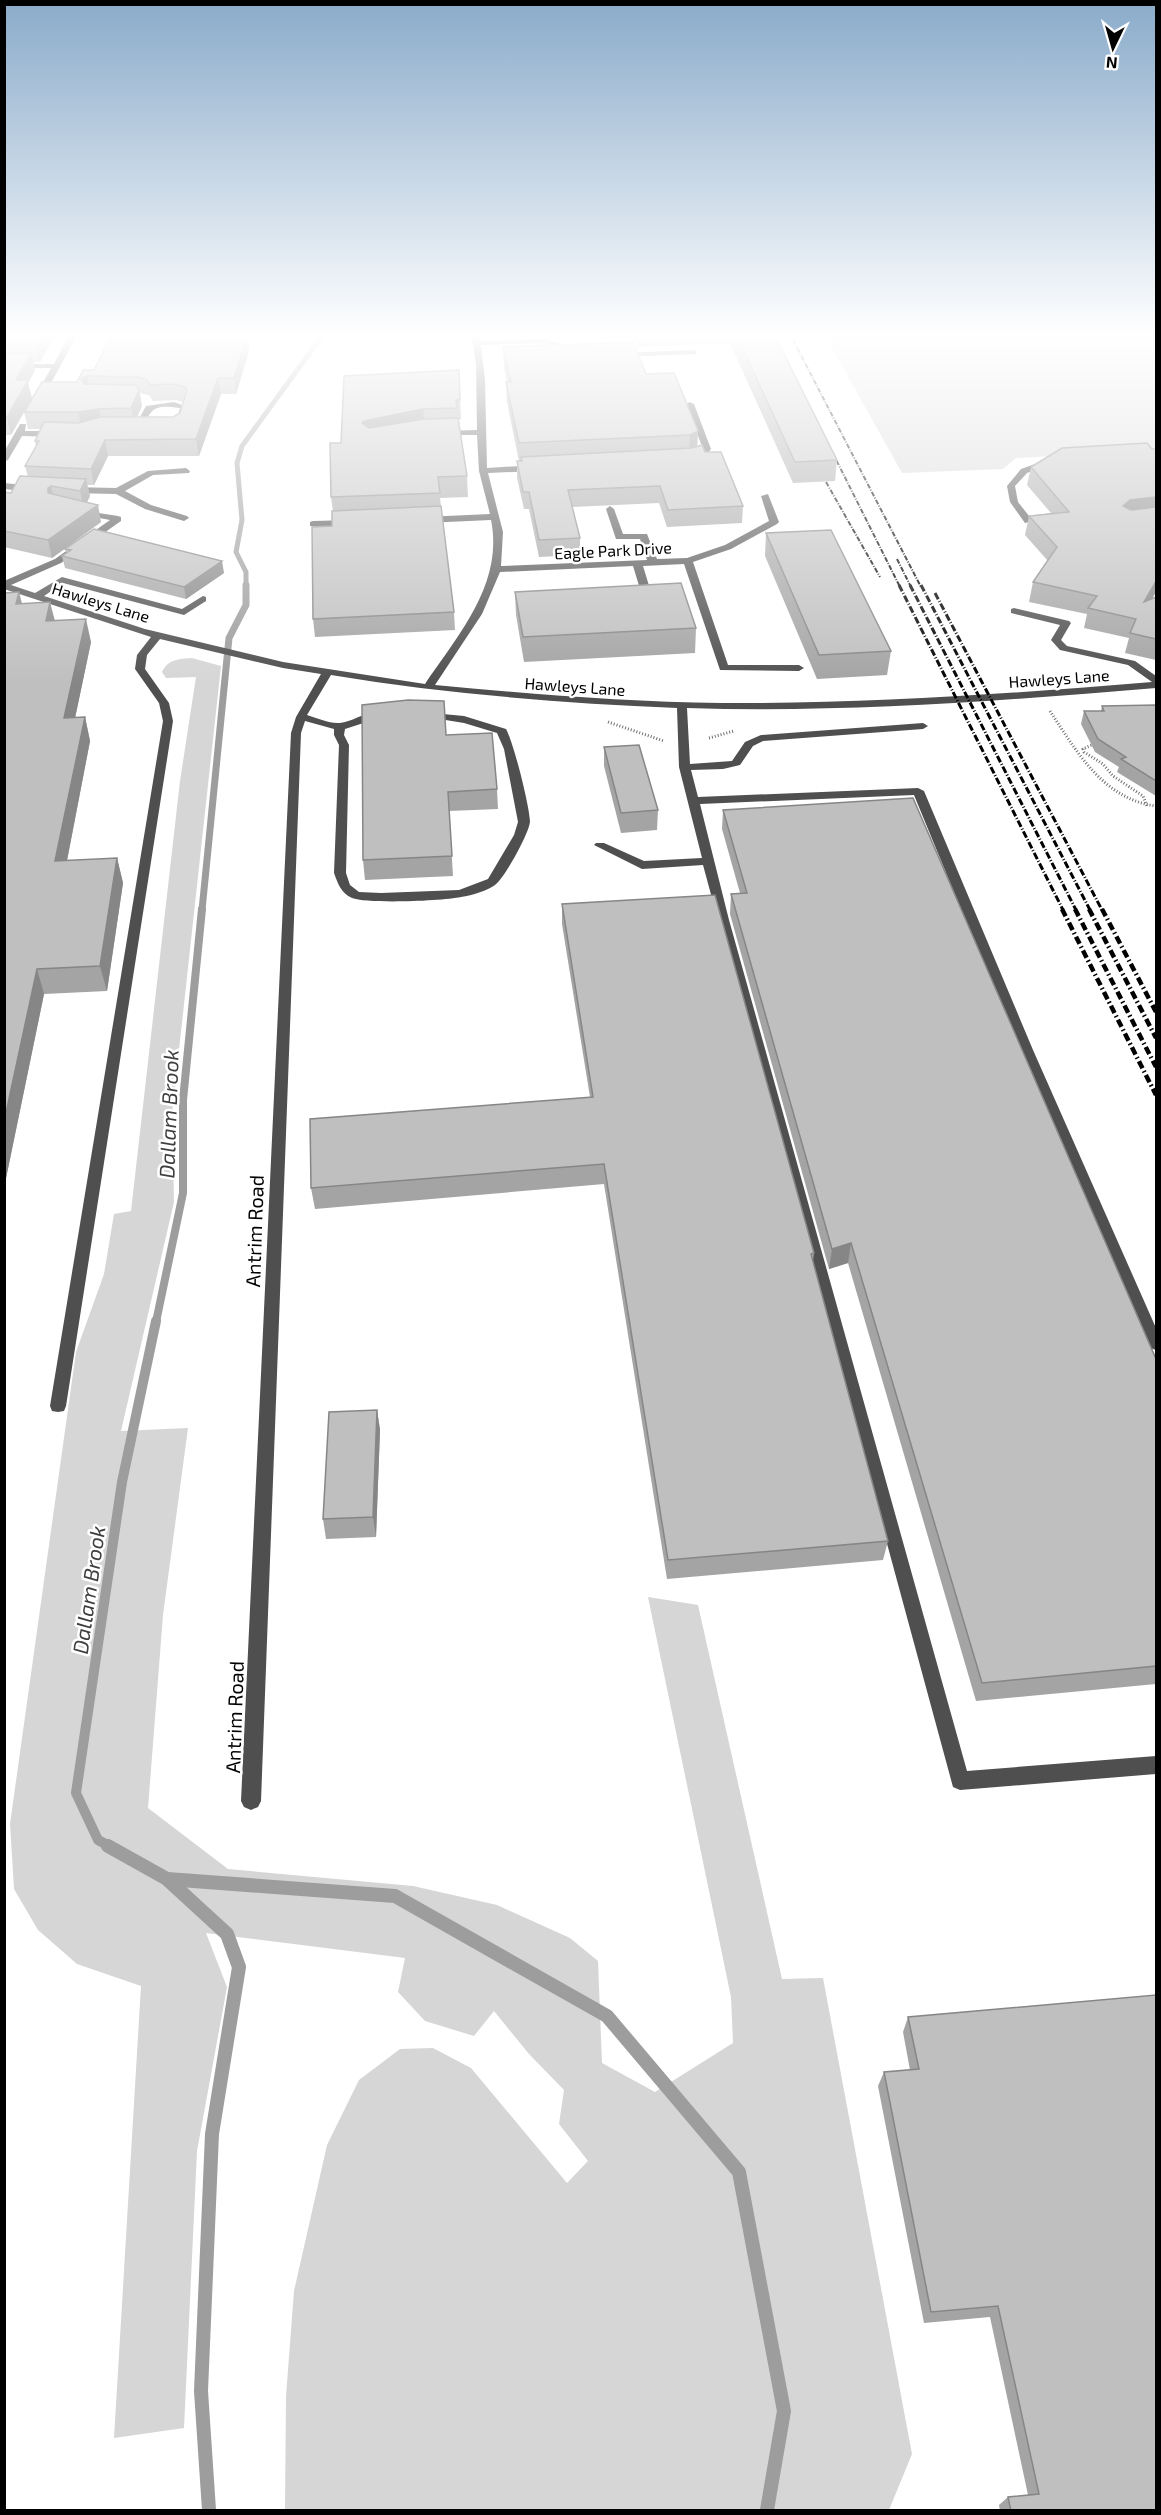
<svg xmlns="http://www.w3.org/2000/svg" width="1161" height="2515" font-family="'Exo 2',sans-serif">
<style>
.green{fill:#d6d6d6}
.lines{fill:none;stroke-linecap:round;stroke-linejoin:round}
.stream-far4{stroke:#9d9d9d;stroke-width:5}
.stream-far3{stroke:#9d9d9d;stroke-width:7}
.stream-far2{stroke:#9d9d9d;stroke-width:8}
.stream-far1{stroke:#9d9d9d;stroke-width:10}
.stream{stroke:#9d9d9d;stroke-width:14}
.path{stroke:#717171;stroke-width:3;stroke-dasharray:1 2;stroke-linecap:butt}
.minor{fill:#4f4f4f;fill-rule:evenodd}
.rail-far2{stroke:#000;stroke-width:2;stroke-dasharray:5 1.5 1 1.5;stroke-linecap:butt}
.rail-far1{stroke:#000;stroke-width:3;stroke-dasharray:7 2 1 2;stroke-linecap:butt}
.rail{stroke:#000;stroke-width:4.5;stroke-dasharray:8 3 1.5 3;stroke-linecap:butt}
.wall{fill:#a4a4a4;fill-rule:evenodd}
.shaded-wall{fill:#868686}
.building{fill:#bfbfbf;stroke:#868686;stroke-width:1.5}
.labels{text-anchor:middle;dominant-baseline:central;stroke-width:5;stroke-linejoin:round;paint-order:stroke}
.far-street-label{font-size:16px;fill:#000;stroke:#fff}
.street-label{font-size:20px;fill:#000;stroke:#fff}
.water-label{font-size:21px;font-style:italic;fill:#3e3e3e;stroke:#fff}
</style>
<rect width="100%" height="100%" fill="#fff"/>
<g class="green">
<polygon points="823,332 1156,332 1156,451 1016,458 1003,469 902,473"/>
<path d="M192,658L221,666L172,1114L174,1202L121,1431L188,1428L163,1615L148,1808L228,1869L413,1886L497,1905L570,1938L598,1961L602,2063L655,2092L733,2043L731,1997L648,1597L698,1605L782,1979L823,1978L912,2454L889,2510H285L286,2396L294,2291L327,2145L359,2080L400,2049L433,2048L471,2068L567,2183L588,2161L559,2124L564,2090L529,2054L494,2011L474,2036L425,2021L398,1992L405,1958L206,1933L227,1987L197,2151L184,2428L114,2438L141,1986L77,1964L38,1930L14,1889L10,1824L76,1352L104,1274L114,1214L131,1211L180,781L196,677L166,678L162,672C168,659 179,659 192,658Z"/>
</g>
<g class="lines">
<polyline class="stream-far4" points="246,587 246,572 236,552 242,520 237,463 242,446 325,332"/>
<polyline class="stream-far3" points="202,910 229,638 246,605 246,585"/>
<polyline class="stream-far2" points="156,1322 183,1193 183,1100 202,909"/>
<polyline class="stream-far1" points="111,1847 98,1840 76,1793 122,1482 156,1321"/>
<g class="stream">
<polyline points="108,1846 167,1879 227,1934 239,1967 212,2134 201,2391 209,2510"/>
<polyline points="167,1879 395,1896 607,2016 739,2172 784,2411 767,2510"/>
</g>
<g class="path">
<path d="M1050,711C1077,752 1103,799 1156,806"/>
<polyline points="608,722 664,741"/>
<polyline points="709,738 734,731"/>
<polyline points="1094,744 1083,749 1084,752 1103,764 1113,776 1143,796 1147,806"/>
</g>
<g class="minor">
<polygon points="10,332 79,332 41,401 34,399 51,368 4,368 4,364 54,364 69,335 14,334"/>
<path d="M471,332H479L480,341L543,339L586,350L582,352L543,343L481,345L485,380L487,468L537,465L541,468L537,471L488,473L503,532L501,566L647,560L640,539H616L606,509L610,506L614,509L623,534H647L657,559L687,558L725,545L769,521L761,496L768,494L779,522L777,524L731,549L693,562L728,665H799L804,668L799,671L720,670L684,564L643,566L654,602L649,605L644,602L633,566L500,572L482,614L435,685C530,694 625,702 721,703C865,704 1009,694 1152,682L1128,665L1060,650L1051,640L1060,625L1011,613V609L1014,608L1069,621L1071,623L1061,640L1067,646L1135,661L1156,676V688C1000,701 844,713 687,708L690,764L732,761L745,742L761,735L923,723L928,726L923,729L763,741L753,746L740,765L723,769L691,770L698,797L918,788L924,791L1033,1050L1156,1328V1350L1150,1348L1148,1344L1019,1050L914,795L700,804L729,920L967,1771L1156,1756V1774L960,1790L953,1787L703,865L642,869L594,845L596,843H604L644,861L702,858L679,767L677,708C560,703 446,694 331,675L307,715C317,718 330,724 340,723C354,722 372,706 385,716L345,729L344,735L349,745L346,873L350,885L359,892L381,893L459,890L488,879L514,835L518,822L504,749L497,733L464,723L421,716V712L464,716L506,729C514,744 529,804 530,821C530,832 504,879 495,885C486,891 473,895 461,897C443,901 367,904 352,898C341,893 338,884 334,873L339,745L334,735V729L305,721L301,733L261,1801L258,1807L251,1810L244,1807L241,1801L291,733L296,717L321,674L283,668L160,639L147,655L145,669L169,703L173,721L66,1406L64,1411L58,1412L52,1411L50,1406L163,721L159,703L135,669L137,655L151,637L4,589V581L55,559L110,520L79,514V510L118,516L121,517V521L61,563L11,585L35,593L62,577L182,609L203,596L206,597V601L184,615L63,583L44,596L145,629L283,662L425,684C458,635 504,584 491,520L424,523L419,520L424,517L490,514L479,471L477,435H441L437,433L441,431L477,430L476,364Z"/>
<polygon points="696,350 696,354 693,354 620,357 616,355 620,353"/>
<path d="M174,402L188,407L182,427L175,425L180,408C153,404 152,408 141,430H129L125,428L135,426L146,406Z"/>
<polygon points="690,402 694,404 711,449 704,458 686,463 682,460 683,458 698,454 703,449 686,404"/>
<polygon points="20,424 26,424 25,431 58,431 62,434 58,437 22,436 8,460 4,462 4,452"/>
<polygon points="1046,460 1053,462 1027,473 1015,486 1018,502 1033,521 1025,523 1010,502 1007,486 1021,469"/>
<polygon points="186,468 190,471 189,473 153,475 125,491 151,505 187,516 189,518 184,521 145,509 116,494 70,493 66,490 70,487 116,488 148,471"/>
<polygon points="4,483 34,486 38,489 34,492 4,489"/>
<polygon points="313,521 352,520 357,523 352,526 310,526 310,522"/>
</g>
<g class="rail-far2">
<polyline points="772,332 900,587"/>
<polyline points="789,332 921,587"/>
<polyline points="826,482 880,577"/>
<polyline points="897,559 911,587"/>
</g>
<g class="rail-far1">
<polyline points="899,585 1063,910"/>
<polyline points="910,585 1076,910"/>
<polyline points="921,585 1090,910"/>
<polyline points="935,593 1102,910"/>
</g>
<g class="rail">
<polyline points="1062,909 1156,1095"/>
<polyline points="1075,909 1156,1067"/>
<polyline points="1089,909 1156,1038"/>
<polyline points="1102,909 1156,1012"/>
</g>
</g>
<g class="wall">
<polygon points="4,332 53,332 54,337 40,362 33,362 35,370 28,383 32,398 11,435 4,435"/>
<polygon points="633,332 773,332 837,460 835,481 793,483 730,343 638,347"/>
<path d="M247,336L249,351L236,394H221L199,456H108L94,485H87L90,496L87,502L101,522L52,558L4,547V492L11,493L28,477L25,466L36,447L35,441L41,429H28L24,412L77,382L94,370ZM140,393L149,395L153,401L176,400L183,402L180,413L173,417H137L142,406Z"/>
<polygon points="503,347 646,374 674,373 697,447 705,452 743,506 742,523 667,527 659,503 572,507 580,538 580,555 539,557 529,509 524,509 517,478 517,461 519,461 507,402 506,382 507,382 504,367"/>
<polygon points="459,370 461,419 459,420 467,476 468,497 440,498 454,612 455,630 315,637 313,619 332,526 333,511 331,497 341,443"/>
<polygon points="1031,467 1153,599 1156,597 1156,660 1125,653 1129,638 1084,628 1087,614 1029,602 1033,582 1048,561 1025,535 1029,516 1051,513 1027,485"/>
<polygon points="766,533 891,651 887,675 817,679 765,556"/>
<polygon points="65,549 224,573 186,599 65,568 62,556 66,553"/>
<polygon points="515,592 696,628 695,653 524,662 516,615"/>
<polygon points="22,603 55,620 91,642 75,718 85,717 90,741 67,861 117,858 123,883 107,991 44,994 4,1188"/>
<polygon points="1156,705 1156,796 1117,772 1119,767 1095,752 1081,724 1084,711 1101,711 1102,706"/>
<polygon points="446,735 497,789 498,809 449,811 453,876 365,880 363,860"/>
<polygon points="604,747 658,810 657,830 621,833 604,766"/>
<polygon points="723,810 1156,1359 1156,1684 976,1701 848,1263 829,1269 730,914 731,894 740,893 722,829"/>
<polygon points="562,904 814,1253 813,1261 888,1541 883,1560 667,1579 604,1184 315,1209 311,1188 590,1097 562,924"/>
<polygon points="377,1410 380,1430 376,1537 326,1539 323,1519"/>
<polygon points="908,2017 1156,2511 1000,2511 999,2505 1008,2497 1028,2495 990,2317 924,2323 878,2086 884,2072 910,2070 903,2032"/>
</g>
<g class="shaded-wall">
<polygon points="43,332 53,332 54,337 40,362 36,345"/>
<polygon points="247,336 249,351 236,394 234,378"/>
<polygon points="31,353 35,370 28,383 32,398 11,435 7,417 16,380"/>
<polygon points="87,376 90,392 84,395 81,379"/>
<polygon points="218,378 221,394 199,456 196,439"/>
<polygon points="139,390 142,406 134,424 131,408"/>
<polygon points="99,409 103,425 82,429 78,412"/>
<polygon points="423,409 425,429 366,441 362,423 364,421"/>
<polygon points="698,431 697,452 689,456 690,435"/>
<polygon points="105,440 108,456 94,485 91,469"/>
<polygon points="86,479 90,496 84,508 80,491"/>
<polygon points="51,486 54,503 48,493 48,488"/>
<polygon points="1156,497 1156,515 1126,519 1123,506 1130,500"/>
<polygon points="98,505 101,522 52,558 48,540"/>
<polygon points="222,561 224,573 186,599 184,587"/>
<polygon points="1156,579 1156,592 1139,622 1144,602"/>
<polygon points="19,592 25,615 16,604"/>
<polygon points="50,602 56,625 46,621"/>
<polygon points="86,619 91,642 70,742 64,718"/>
<polygon points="85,717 90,741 62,886 55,861"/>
<polygon points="117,858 123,883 107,991 100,966"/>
<polygon points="37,969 44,994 4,1188 4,1122"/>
<polygon points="851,1243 848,1263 829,1269 832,1249"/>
<polygon points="377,1410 380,1430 376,1537 373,1517"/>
</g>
<g class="building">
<polygon points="4,332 43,332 36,345 4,345"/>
<polygon points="735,332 773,332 837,460 795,462"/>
<polygon points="111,336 247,336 234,378 218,378 196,439 105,440 91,469 25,466 39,441 35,441 44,422 79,423 100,417 173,417 180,413 187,390 185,387 173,384 150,385 146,379 137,377 87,376 81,379 84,384 135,385 139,390 131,408 99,409 78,412 24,412 42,382 77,382 83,370 94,370"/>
<polygon points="633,342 646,374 674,373 698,431 690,435 519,443 506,382 511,382 503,347"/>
<polygon points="4,353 31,353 16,380 28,380 7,417 4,417"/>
<polygon points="459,370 460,400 456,400 457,408 423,409 364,421 362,423 369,428 424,419 458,418 467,476 438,477 440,493 331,497 330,443 341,443 344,376"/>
<polygon points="1147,443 1152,449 1156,449 1156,497 1130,500 1123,506 1131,510 1156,507 1156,581 1144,602 1156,597 1156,639 1130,633 1136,619 1088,608 1097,596 1033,582 1057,547 1029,516 1069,512 1031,467 1062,448"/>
<polygon points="702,445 705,452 721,452 743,506 668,510 660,486 568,490 580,538 539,540 529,492 523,492 517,461 522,461 521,457 692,448"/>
<polygon points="20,476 86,479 80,491 51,486 48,488 48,493 98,505 48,540 4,531 4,492 11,493"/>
<polygon points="441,506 454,612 313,619 312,527 332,526 332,511"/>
<polygon points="94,529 222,561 184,587 62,556 71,550 65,549"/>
<polygon points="831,530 891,651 819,655 766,533"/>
<polygon points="681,583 696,628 523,637 515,592"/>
<polygon points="19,592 16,604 50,602 46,621 86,619 64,718 85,717 55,861 117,858 100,966 37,969 4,1122 4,593"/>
<polygon points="408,700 444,701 446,735 492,733 497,789 448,792 452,856 363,860 362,705"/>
<polygon points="1156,705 1156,781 1121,759 1126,757 1098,739 1084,711 1104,711 1102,706"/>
<polygon points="639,745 658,810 621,813 604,747"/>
<polygon points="913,798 1156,1359 1156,1666 982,1683 851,1243 832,1249 731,894 747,893 723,810"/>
<polygon points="715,895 814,1253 811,1254 888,1541 668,1560 604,1164 311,1188 310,1119 593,1097 562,904"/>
<polygon points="377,1410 373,1517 323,1519 329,1412"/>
<polygon points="1156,1995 1156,2511 1011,2511 1008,2497 1039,2494 998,2306 931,2312 884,2072 919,2069 908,2017"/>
</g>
<linearGradient id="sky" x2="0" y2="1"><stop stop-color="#8aabca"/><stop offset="0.49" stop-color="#fff"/><stop offset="1" stop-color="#fff" stop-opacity="0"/></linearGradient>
<rect width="1161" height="684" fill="url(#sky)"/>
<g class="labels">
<g class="far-street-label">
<text transform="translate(613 550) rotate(-3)">Eagle Park Drive</text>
<text transform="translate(101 602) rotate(17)">Hawleys Lane</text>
<text transform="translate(1059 678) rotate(-4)">Hawleys Lane</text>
<text transform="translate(575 686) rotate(4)">Hawleys Lane</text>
</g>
<g class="street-label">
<text transform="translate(254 1231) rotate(-88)">Antrim Road</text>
<text transform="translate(234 1717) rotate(-88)">Antrim Road</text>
</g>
<g class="water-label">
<text transform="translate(168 1114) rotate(-88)">Dallam Brook</text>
<text transform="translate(88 1590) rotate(-82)">Dallam Brook</text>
</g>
</g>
<rect width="1161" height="2515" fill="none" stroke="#000000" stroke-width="12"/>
<g transform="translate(1113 48) rotate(185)" stroke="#ffffff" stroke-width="4.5" paint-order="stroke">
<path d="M0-4.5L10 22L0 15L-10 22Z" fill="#000000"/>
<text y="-9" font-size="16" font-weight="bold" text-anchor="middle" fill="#000000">N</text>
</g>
</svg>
